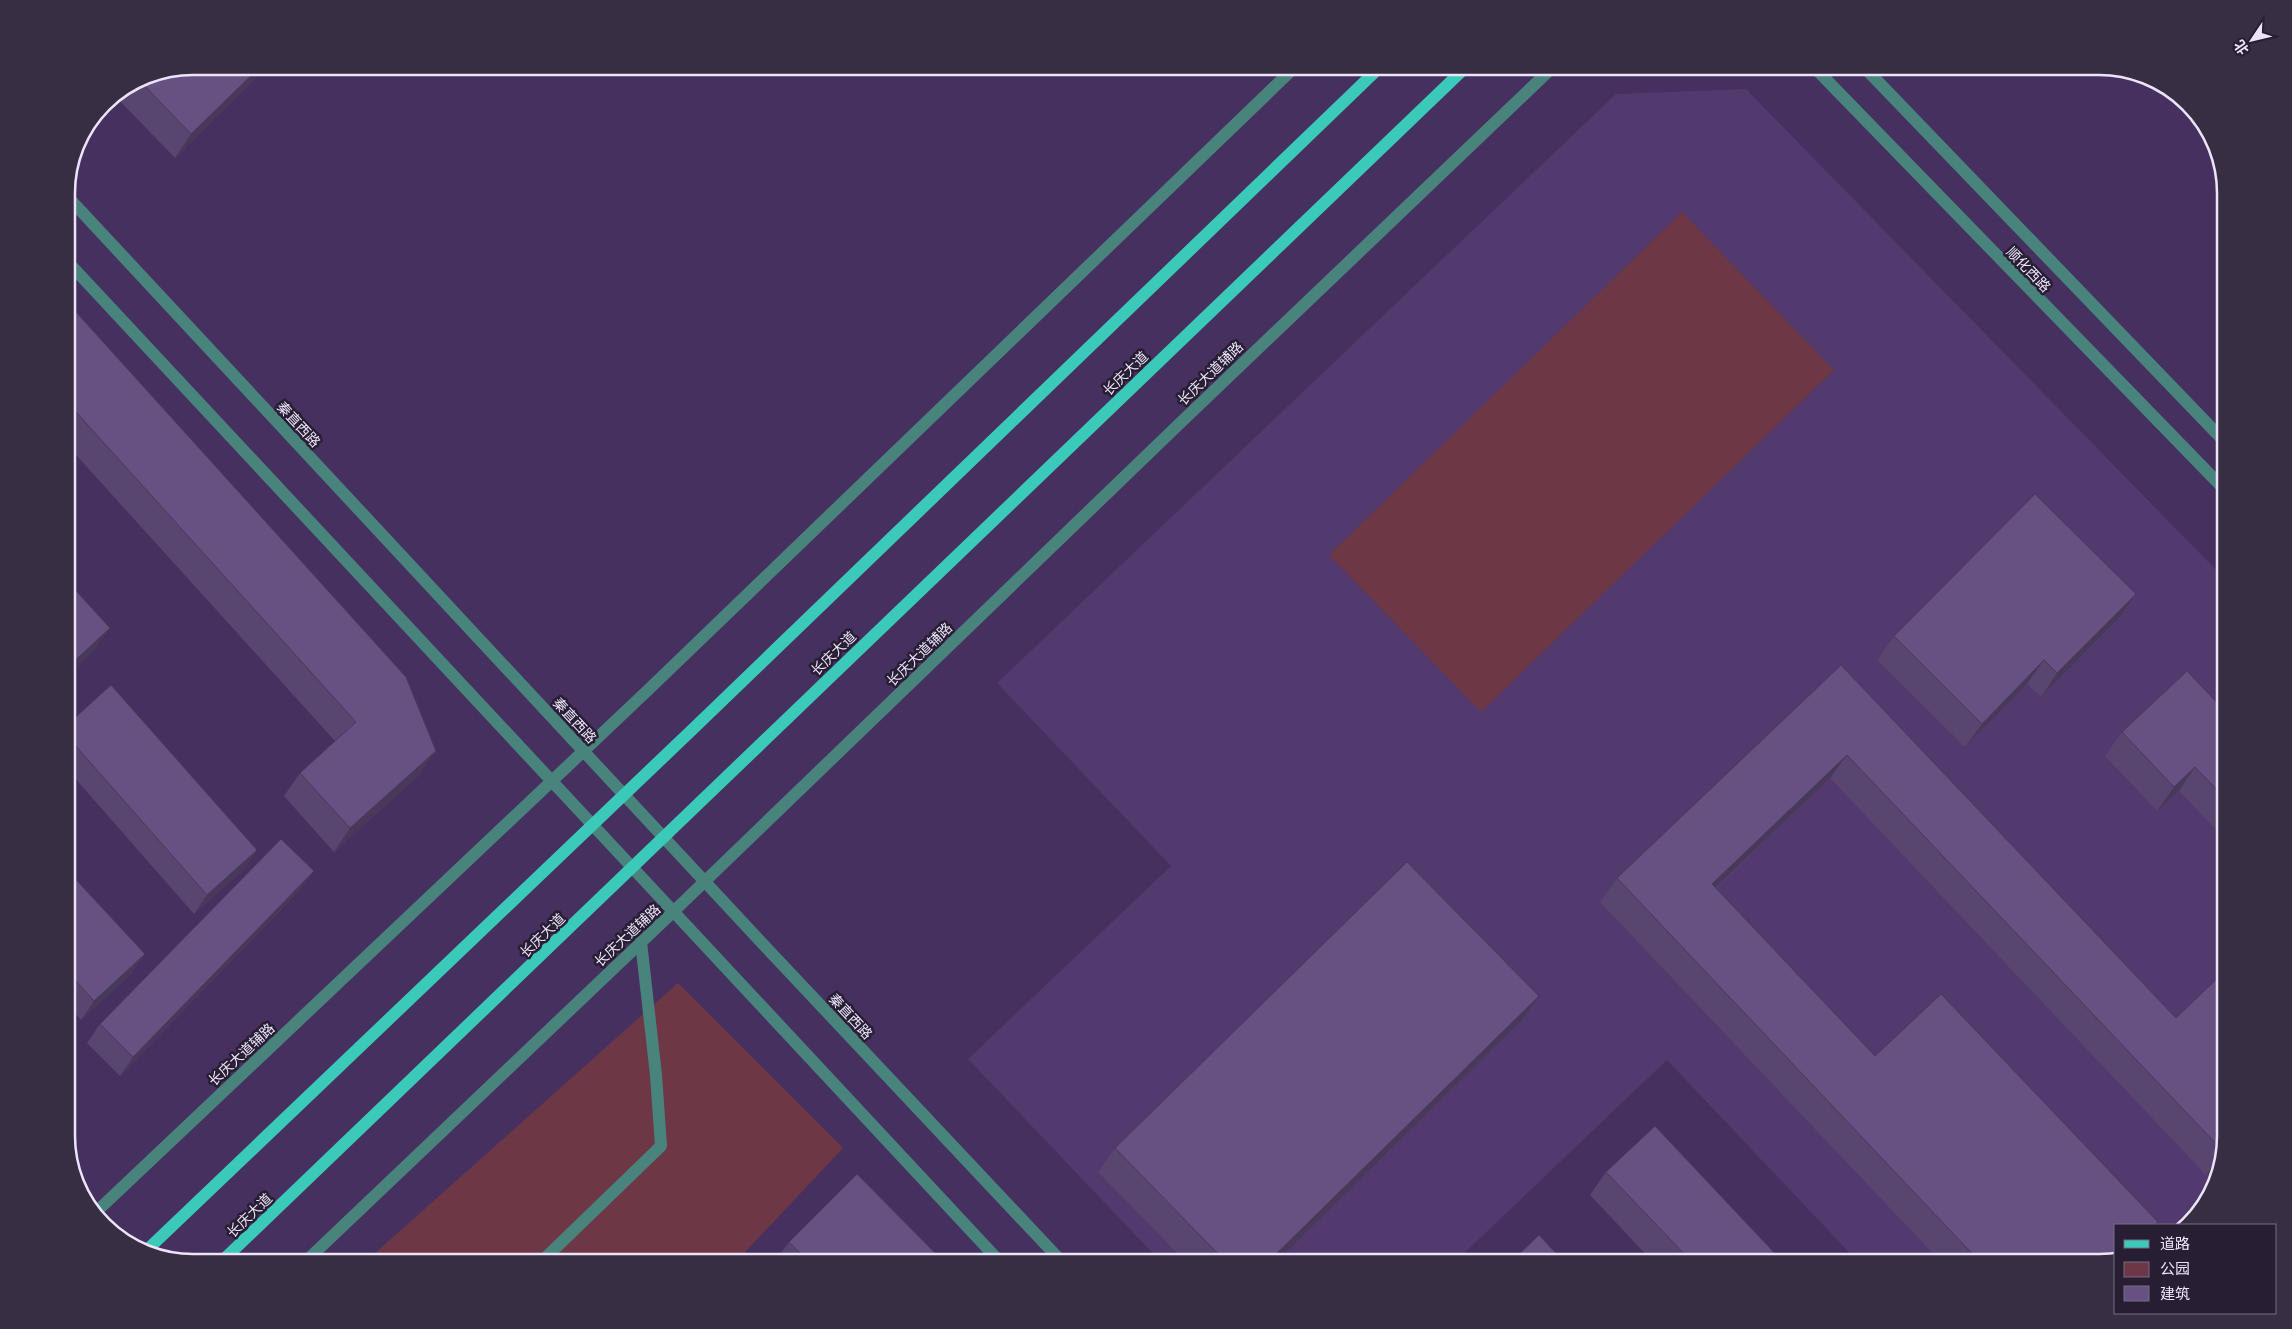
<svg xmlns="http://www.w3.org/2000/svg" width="2292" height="1329" font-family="Commissioner,'Noto Sans SC',sans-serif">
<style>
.built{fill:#52396e}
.green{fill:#6d3745}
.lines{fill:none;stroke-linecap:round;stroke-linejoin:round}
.minor{stroke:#49847c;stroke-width:12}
.major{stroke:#3bc9b9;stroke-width:12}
.wall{fill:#594670}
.shaded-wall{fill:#48395b}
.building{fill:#675182;stroke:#48395b}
.labels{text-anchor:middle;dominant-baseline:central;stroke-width:5;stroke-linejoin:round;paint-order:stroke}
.street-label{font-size:14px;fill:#ede4fb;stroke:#281e33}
.rim{fill:none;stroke:#ede4fb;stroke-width:2.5}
</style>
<rect width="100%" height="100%" fill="#46305f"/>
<polygon class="built" points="1746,89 2226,580 2226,1136 2209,1199 2183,1225 2116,1225 2099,1263 1859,1263 1667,1060 1454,1263 1162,1263 968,1059 1171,866 997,683 1616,94"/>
<g class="green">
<polygon points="1682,212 1834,370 1481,712 1329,555"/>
<polygon points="678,983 843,1148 735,1263 364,1263"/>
</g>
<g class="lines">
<g class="minor">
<polyline points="1813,66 2226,491"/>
<polyline points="1863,66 2226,443"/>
<polyline points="67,196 761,942 1063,1263"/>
<polyline points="67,261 1001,1263"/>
<polyline points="95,1213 647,691 1296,66"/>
<polyline points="304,1263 673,912 1176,427 1554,66"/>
<polyline points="540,1263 661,1146 656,1075 641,942"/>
</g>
<g class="major">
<polyline points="147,1250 695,727 1381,66"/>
<polyline points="220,1263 1467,66"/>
</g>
</g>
<g class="wall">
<polygon points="193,66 268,66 175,158 115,96 145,76"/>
<polygon points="67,302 419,775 334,852 284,796 300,773 335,741 67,445"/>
<polygon points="2136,594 2119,618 2041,697 2027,684 1965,747 1877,660 1894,636"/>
<polygon points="1841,665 2226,1136 2218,1164 2206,1175 1830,778 1716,888 1875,1056 2099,1263 1942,1263 1600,902 1617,878"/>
<polygon points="2226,712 2226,840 2179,791 2157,811 2105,756 2122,732"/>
<polygon points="67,725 257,850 244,869 194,914 67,769"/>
<polygon points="67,870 132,973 81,1020 67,1004"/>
<polygon points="301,889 120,1076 87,1043 100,1024"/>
<polygon points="1522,1020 1275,1263 1187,1263 1098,1172 1115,1148"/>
<polygon points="1606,1172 1784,1263 1654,1263 1590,1195"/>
<polygon points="789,1242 945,1263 774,1263"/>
</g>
<g class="shaded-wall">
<polygon points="261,66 268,66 175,158 191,134"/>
<polygon points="2136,594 2119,618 2041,697 2057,673"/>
<polygon points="110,628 93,652 67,676 67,668"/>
<polygon points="2044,660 2027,684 1965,747 1982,724"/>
<polygon points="436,751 419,775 334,852 350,828"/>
<polygon points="1847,755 1830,778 1695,907 1712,884"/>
<polygon points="2195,767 2179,791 2157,811 2174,787"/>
<polygon points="257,850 244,869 194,914 207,895"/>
<polygon points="314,871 301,889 120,1076 133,1057"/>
<polygon points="145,954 132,973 81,1020 94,1001"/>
<polygon points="1539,996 1522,1020 1275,1263 1267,1263"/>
<polygon points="2221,1154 2218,1164 2206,1175"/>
</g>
<g class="building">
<polygon points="193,66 261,66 191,134 139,80 145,76"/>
<polygon points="67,302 406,677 436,751 350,828 300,773 356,722 67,402"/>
<polygon points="2035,494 2136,594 2057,673 2044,660 1982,724 1894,636"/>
<polygon points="67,581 110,628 67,668"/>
<polygon points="1841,665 2176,1018 2226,970 2226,1136 2222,1150 1847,755 1712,884 1875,1056 1941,994 2158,1222 2154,1225 2116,1225 2116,1258 2099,1263 1981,1263 1617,878"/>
<polygon points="2187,671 2226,712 2226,799 2195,767 2174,787 2122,732"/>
<polygon points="111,685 257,850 207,895 67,736 67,725"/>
<polygon points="281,839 314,871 133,1057 100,1024"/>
<polygon points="1407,862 1539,996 1267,1263 1227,1263 1115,1148"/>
<polygon points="67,870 145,954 94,1001 67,971"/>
<polygon points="1655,1126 1784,1263 1693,1263 1606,1172"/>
<polygon points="857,1174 945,1263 810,1263 789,1242"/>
<polygon points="1539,1235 1565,1263 1510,1263"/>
</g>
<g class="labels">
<g class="street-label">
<text transform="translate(2029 269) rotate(46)">顺化西路</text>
<text transform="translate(1125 373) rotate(-44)">长庆大道</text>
<text transform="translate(1210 373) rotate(-44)">长庆大道辅路</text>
<text transform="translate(299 424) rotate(47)">秦直西路</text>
<text transform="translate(833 653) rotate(-44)">长庆大道</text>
<text transform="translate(919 654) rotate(-44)">长庆大道辅路</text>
<text transform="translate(575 720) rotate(47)">秦直西路</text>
<text transform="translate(542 935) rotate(-44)">长庆大道</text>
<text transform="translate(627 935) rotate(-43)">长庆大道辅路</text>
<text transform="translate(851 1016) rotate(47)">秦直西路</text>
<text transform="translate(241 1054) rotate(-43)">长庆大道辅路</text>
<text transform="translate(249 1215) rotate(-44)">长庆大道</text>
</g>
</g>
<path d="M0 0H2292V1329H0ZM193 75H2099A118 118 0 0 1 2217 193V1136A118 118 0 0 1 2099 1254H193A118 118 0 0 1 75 1136V193A118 118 0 0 1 193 75Z" fill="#382e43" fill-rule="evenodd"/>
<path class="rim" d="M193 75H2099A118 118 0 0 1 2217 193V1136A118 118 0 0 1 2099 1254H193A118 118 0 0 1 75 1136V193A118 118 0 0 1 193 75Z"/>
<rect x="2114" y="1224" width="162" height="90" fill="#281e33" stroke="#776d83"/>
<rect x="2124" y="1240" width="25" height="8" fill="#3bc9b9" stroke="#776d83"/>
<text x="2160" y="1249" font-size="15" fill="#ede4fb">道路</text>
<rect x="2124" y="1262" width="25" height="15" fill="#6d3745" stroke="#776d83"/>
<text x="2160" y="1274" font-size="15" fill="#ede4fb">公园</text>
<rect x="2124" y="1286" width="25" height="15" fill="#675182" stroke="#776d83"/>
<text x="2160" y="1299" font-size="15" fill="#ede4fb">建筑</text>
<g transform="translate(2252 40) rotate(235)" stroke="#281e33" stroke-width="4" paint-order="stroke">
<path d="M0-4L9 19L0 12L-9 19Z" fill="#ede4fb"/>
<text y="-8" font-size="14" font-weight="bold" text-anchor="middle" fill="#ede4fb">北</text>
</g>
</svg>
